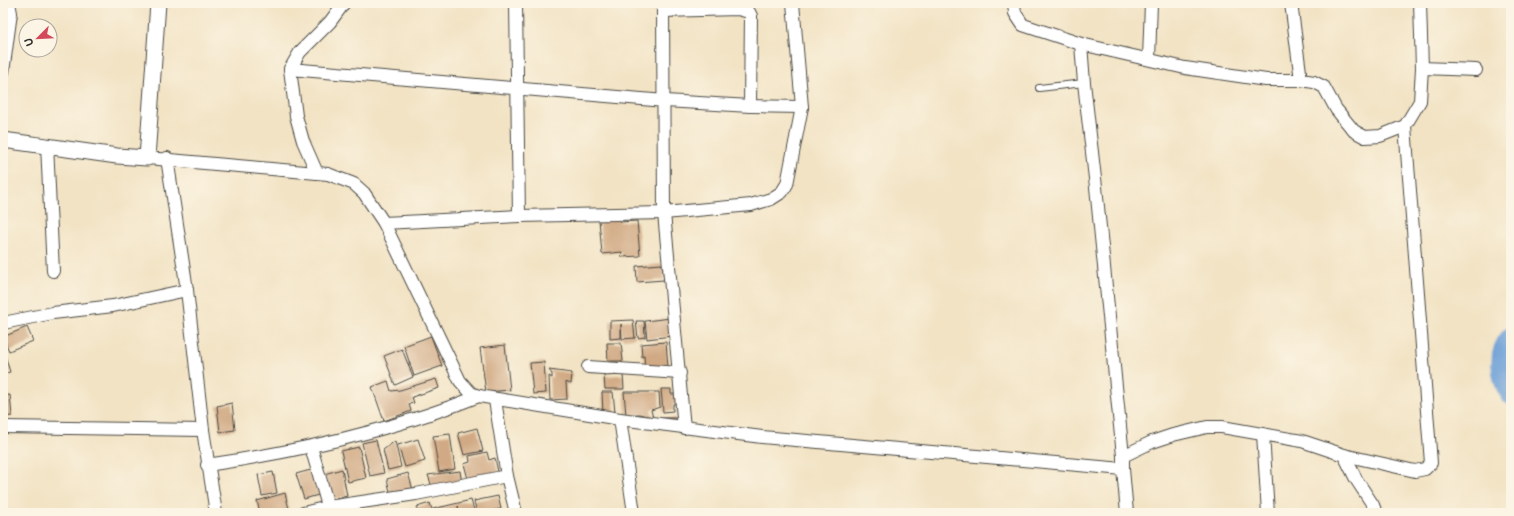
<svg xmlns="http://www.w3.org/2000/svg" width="1514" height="516" font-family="'Balsamiq Sans',sans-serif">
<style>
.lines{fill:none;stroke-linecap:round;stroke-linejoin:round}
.river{stroke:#6c9fd7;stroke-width:22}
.building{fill:#d1aa85}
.service-casing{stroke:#494742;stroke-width:8}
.minor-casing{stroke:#494742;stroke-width:14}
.tertiary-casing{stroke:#494742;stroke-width:17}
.service{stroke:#fff;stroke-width:6}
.minor{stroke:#fff;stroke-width:12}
.tertiary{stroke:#fff;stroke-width:15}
</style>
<rect width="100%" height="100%" fill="#fcf5e5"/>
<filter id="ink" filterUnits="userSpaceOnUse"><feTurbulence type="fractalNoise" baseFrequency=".025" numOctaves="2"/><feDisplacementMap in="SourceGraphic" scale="8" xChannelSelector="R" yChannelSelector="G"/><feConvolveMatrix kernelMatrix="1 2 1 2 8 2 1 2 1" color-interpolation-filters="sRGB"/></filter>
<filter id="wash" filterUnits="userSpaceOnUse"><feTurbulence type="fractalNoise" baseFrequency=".012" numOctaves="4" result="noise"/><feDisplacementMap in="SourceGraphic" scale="16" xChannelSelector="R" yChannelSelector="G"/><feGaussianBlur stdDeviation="0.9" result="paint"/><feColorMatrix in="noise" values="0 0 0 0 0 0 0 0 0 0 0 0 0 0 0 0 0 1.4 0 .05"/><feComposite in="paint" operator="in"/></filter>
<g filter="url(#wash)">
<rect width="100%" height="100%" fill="#f2e3c4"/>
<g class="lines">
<path class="river" d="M1511,338C1498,352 1501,379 1511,394"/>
</g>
<g id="blocks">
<g class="building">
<polygon points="619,219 620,222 637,221 640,256 621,257 622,252 602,254 599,220"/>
<polygon points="662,264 664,280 637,282 636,266"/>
<polygon points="671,318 672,336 647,339 645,321"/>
<polygon points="633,320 635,338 622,339 621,324 621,338 610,339 610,321"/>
<polygon points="636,321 644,321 645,337 638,338"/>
<polygon points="27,327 33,341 9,351 3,337"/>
<polygon points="431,336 442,366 414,376 404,346"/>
<polygon points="666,342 668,367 645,369 644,356 642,357 641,344"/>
<polygon points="607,343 621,343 623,361 608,361"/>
<polygon points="505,345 510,390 486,392 480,348"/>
<polygon points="3,348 10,372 3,374"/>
<polygon points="402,349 413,377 395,385 384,356"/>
<polygon points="544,362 546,393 533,394 530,363"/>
<polygon points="549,370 572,373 571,384 566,382 567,399 550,400 549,376 552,378 552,374"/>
<polygon points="623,375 624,389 605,389 604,376"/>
<polygon points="436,379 439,388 412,397 414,403 409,404 411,411 384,421 372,387 388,381 391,391 400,390"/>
<polygon points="661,389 671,389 671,394 676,394 681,403 673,404 673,411 663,412"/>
<polygon points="602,392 613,392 615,413 603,414"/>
<polygon points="624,392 659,392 660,407 651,410 653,418 639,414 626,415"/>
<polygon points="10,395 12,416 3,417 3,396"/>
<polygon points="232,403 235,430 220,432 217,406"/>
<polygon points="662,418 676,418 677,424 662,424"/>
<polygon points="477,428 483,451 464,455 458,433"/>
<polygon points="450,434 455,469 439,472 433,436"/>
<polygon points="418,439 425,461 405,467 398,445"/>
<polygon points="376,440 384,473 370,476 362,443"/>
<polygon points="395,441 401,467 388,470 383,450"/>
<polygon points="359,447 366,478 348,482 341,451"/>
<polygon points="487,452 489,460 495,458 498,472 468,479 464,464 470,462 469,456"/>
<polygon points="314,469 322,494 304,499 296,474"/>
<polygon points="342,469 347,496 332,500 324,474"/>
<polygon points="460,471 462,484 432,487 428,475"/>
<polygon points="273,472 277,493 262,496 258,475"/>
<polygon points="408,473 413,490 391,496 387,479"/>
<polygon points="285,493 290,513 260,513 257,501"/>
<polygon points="498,496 501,509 477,513 474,501"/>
<polygon points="471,500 475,513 460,513 458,506 459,513 434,513 433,509"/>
<polygon points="430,503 433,513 419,513 417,507"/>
</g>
</g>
</g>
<g filter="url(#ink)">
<use href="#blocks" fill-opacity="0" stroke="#494742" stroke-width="1"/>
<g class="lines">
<defs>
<polyline id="service" points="1039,88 1084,83"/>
<g id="minor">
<polyline points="516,3 519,216"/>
<polyline points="663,3 664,213 684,428"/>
<polyline points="1014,3 1015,13 1023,25 1081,44 1185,68 1266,80 1301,80 1314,82 1324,87 1336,109 1354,131 1365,137 1380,136 1405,126"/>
<polyline points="1291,3 1301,80"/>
<polyline points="663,11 738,9 749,12 751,16 750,106"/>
<polyline points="1081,44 1084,83 1096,187 1123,456 1123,469 1127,513"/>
<polyline points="1149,59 1151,3"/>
<polyline points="1422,68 1476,70"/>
<polyline points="290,69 665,101 750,106 802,107"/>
<polyline points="3,72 11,13 9,3"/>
<polyline points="47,145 53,271"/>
<path d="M147,158L328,174L354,184L364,193L384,223L460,381L471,393L479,396C392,431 301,451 207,465"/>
<polyline points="167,158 187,290 203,430 216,513"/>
<polyline points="317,173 303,141 296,116 290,69 300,52 330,22 344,3"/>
<polyline points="384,223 519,216 664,213 751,205 771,199 782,192 787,184 802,107 793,3"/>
<polyline points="3,323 53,313 113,306 187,290"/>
<polyline points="588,367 680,373"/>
<polyline points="479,396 620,419 762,437 1123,469"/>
<polyline points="495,400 507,476"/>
<polyline points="620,419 634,513"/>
<polyline points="3,427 203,430"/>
<polyline points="1263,434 1268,513"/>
<polyline points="311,447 330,513"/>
<polyline points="1344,455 1415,471 1425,469 1431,463 1405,126 1420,101 1422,68 1420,3"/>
<polyline points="1123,456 1152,442 1173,435 1207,427 1222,427 1302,441 1344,455 1356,479 1373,505 1376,513"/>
<polyline points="303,513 328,507 416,494 507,476 516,513"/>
</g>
<polyline id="tertiary" points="3,140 117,156 147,158 158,3"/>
</defs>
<use href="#service" class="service-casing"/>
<use href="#minor" class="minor-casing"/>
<use href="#tertiary" class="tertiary-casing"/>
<use href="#service" class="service"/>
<use href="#minor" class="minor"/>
<use href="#tertiary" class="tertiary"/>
</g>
</g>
<rect width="1514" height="516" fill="none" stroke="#fcf5e5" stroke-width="16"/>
<g transform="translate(38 38) rotate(246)"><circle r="19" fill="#fcf5e5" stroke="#a8a49b"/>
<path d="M0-3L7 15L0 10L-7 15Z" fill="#d1495b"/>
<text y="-6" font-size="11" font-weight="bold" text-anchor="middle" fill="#2b2b2b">U</text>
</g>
</svg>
